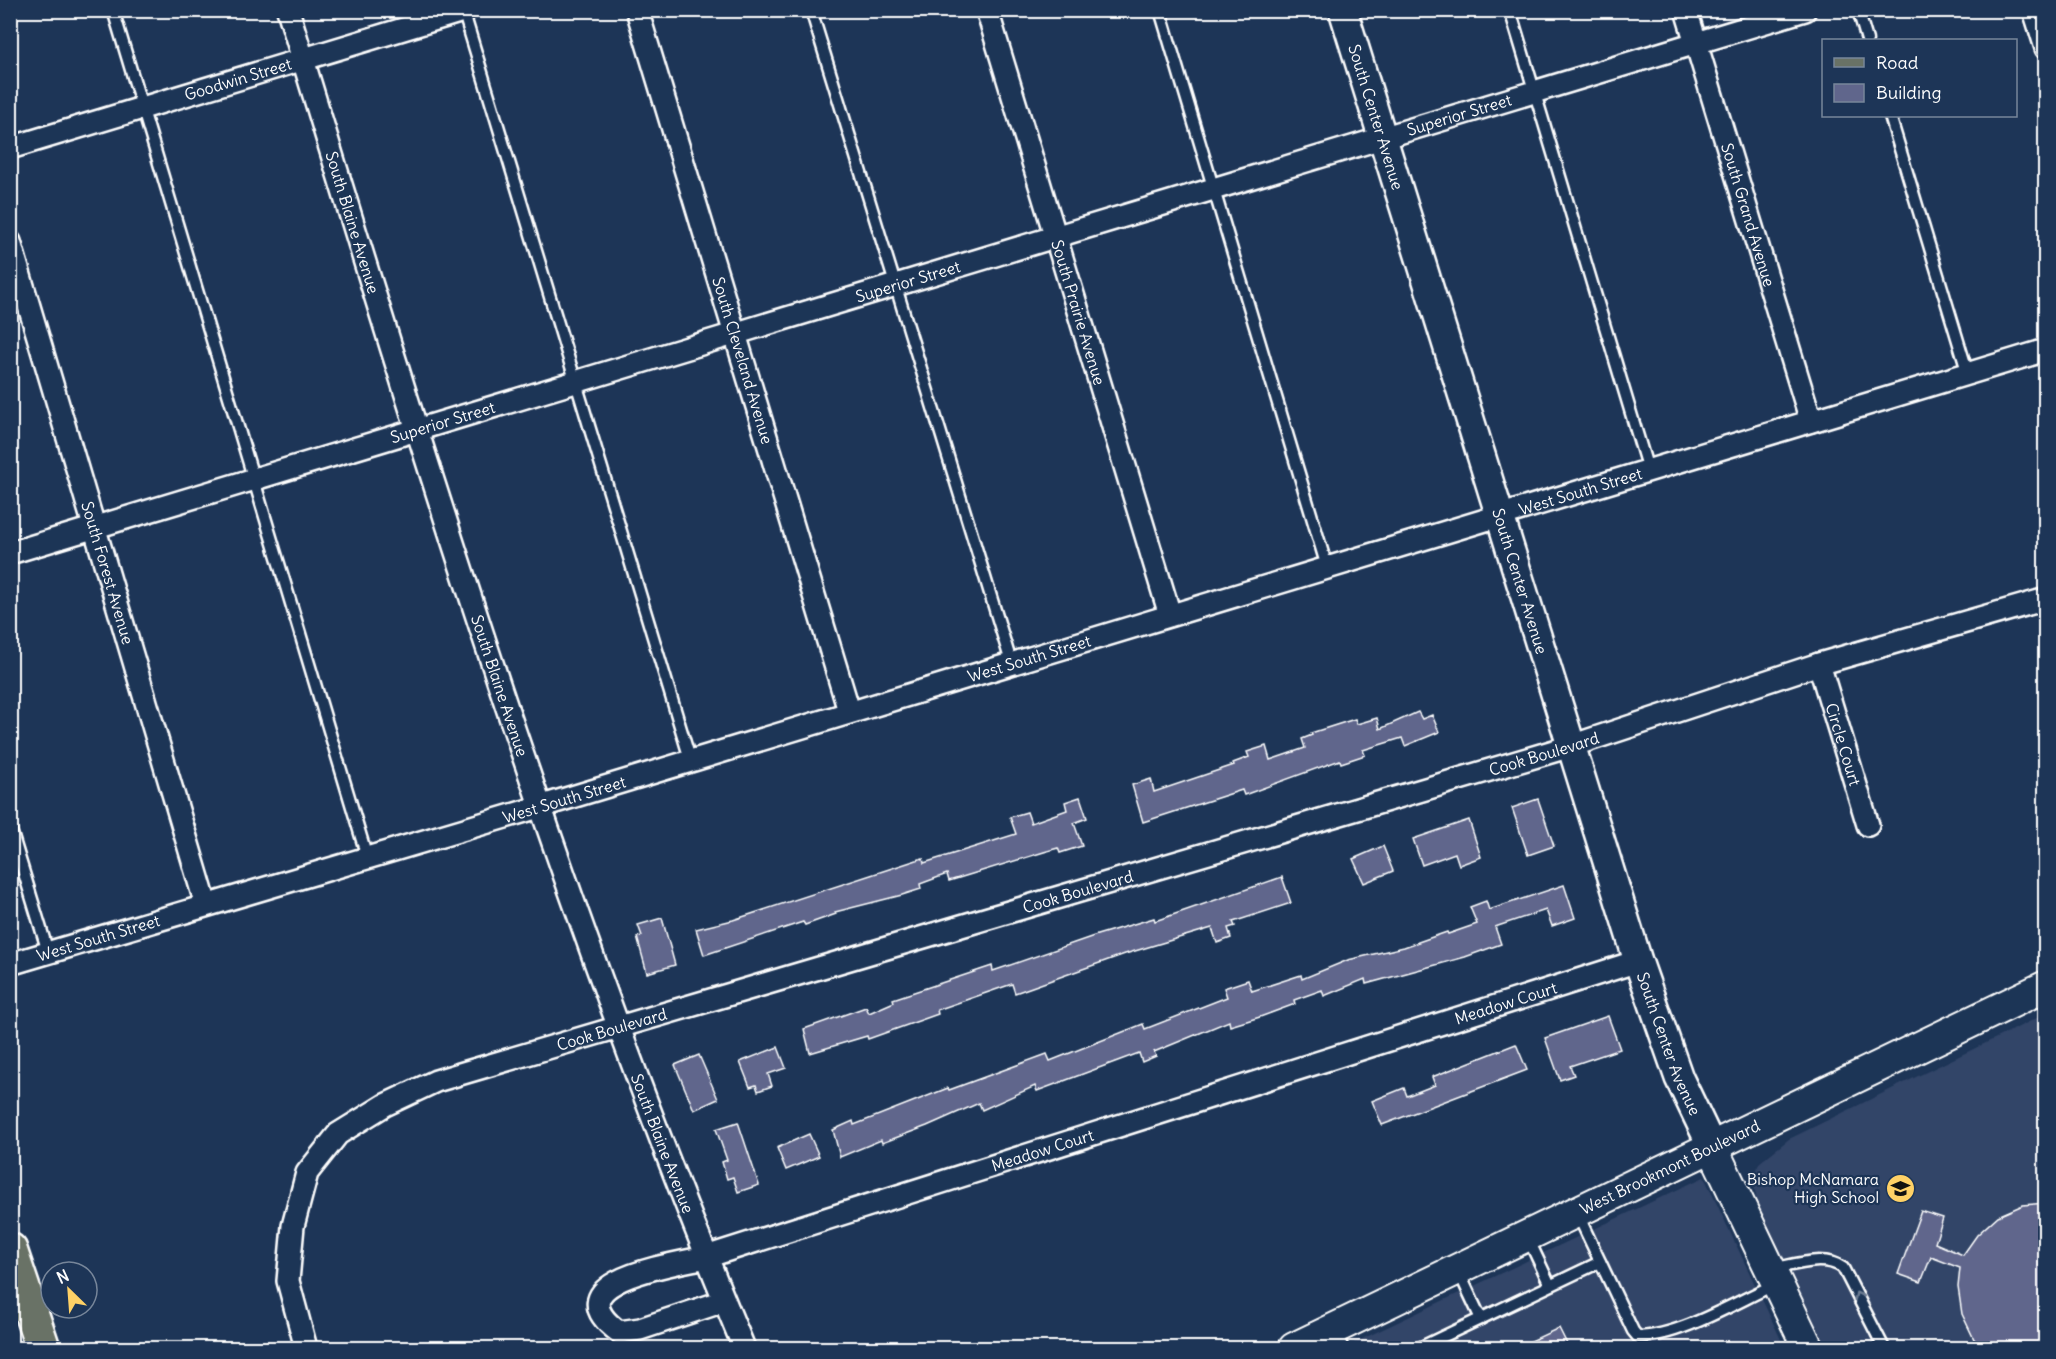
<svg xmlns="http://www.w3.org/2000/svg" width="2056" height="1359" font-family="Delius,sans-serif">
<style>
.built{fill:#314467}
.building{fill:#60668c;stroke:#fff;stroke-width:1.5}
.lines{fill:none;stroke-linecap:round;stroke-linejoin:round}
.service-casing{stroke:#fff;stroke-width:15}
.minor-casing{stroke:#fff;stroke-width:26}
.tertiary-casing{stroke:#fff;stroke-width:32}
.secondary-casing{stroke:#fff;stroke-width:34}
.primary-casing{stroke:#fff;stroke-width:38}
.service{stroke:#1d3557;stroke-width:10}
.minor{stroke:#1d3557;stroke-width:21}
.tertiary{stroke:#1d3557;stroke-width:27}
.secondary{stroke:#1d3557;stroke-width:30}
.primary{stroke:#697266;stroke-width:33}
.oneway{stroke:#6c7c92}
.labels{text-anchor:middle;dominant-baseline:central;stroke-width:4.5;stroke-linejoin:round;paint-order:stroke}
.street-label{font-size:16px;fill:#fff;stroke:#1d3557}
.poi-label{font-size:16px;fill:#fff;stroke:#1d3557;text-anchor:end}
</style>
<rect width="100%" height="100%" fill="#1d3557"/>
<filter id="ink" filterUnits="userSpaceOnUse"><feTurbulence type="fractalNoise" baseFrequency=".0167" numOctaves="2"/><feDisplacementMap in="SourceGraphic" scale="12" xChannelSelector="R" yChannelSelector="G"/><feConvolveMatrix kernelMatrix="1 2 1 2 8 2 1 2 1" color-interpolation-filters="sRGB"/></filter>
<g filter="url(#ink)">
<g class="built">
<polygon points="2045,1014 2045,1348 1823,1348 1760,1216 1753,1181 1759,1163 1789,1139"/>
<polygon points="1704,1177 1785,1348 1343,1348"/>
</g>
<g class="building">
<polygon points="1418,712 1422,719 1432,715 1439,732 1405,746 1402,738 1363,750 1365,755 1341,763 1340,760 1244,795 1242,790 1143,822 1132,785 1151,779 1154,792 1234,765 1233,763 1249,757 1247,752 1266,746 1270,760 1305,748 1302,739 1312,735 1311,733 1355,719 1357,724 1377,718 1380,729"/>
<polygon points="1080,797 1087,818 1074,823 1082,846 1060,853 1058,848 1044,852 949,881 947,874 920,884 921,889 902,895 835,912 836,914 805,925 803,922 704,955 696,929 733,920 923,858 924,863 1016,834 1010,817 1027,812 1031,823 1067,810 1065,802"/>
<polygon points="1538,799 1554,846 1528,855 1512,808"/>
<polygon points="1469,820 1481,857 1459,865 1455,853 1422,865 1413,839"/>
<polygon points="1383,846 1393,871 1364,883 1353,859"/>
<polygon points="1282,877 1291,903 1233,922 1235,926 1228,928 1231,938 1217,943 1212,928 1125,954 1015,993 1012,984 937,1010 938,1014 868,1039 867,1036 810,1053 804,1029 866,1007 869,1013 894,1002 893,999 992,966 993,971 1097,935 1154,918 1155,921"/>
<polygon points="1564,885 1575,918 1552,926 1546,910 1495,927 1501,944 1465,957 1366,984 1365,979 1324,996 1322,990 1294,1000 1295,1004 1260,1017 1230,1026 1229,1021 1154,1052 1156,1056 1142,1062 1139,1053 1037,1091 1035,1086 982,1110 979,1103 927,1126 882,1143 881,1140 840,1157 833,1130 853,1121 854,1125 948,1088 949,1090 1047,1054 1050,1061 1143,1024 1145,1029 1227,997 1224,988 1248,980 1252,991 1301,975 1302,979 1348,960 1404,947 1447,932 1448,934 1477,924 1470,907 1486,901 1489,910"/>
<polygon points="662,918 675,965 647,973 637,937 642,936 638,925"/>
<polygon points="1608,1016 1620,1049 1570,1066 1574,1075 1560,1080 1545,1038"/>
<polygon points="1516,1044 1527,1070 1382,1125 1372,1101 1404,1088 1407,1096 1435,1085 1432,1077"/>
<polygon points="778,1047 786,1068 768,1074 772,1086 758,1091 756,1085 750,1087 740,1062"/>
<polygon points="699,1055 718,1099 694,1110 675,1065"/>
<polygon points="738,1122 759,1185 738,1192 733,1177 727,1179 722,1162 727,1160 716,1129"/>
<polygon points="809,1134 819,1156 786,1170 777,1148"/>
<polygon points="2046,1203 2046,1348 1984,1348 1974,1339 1962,1314 1958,1287 1960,1268 1931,1257 1921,1282 1898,1274 1921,1211 1943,1218 1935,1243 1963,1255 1977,1235 1998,1216 2023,1205"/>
<polygon points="1559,1328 1569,1348 1516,1348"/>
</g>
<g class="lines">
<defs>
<g id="service">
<polyline points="113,10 367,857"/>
<polyline points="463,10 690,759"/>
<polyline points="811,10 1011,662"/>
<polyline points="1160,10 1327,567"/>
<polyline points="1510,10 1648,470"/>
<polyline points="1858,10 1867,40"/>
<polyline points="1890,116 1968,374"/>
<polyline points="10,827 48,952"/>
<path d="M1577,1213L1633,1331L1638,1337C1681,1336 1736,1302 1776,1284"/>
<polyline points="1527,1236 1550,1285"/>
<path d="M1772,1269C1794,1265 1824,1254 1843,1268L1884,1348"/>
<polyline points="1458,1270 1481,1319"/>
<polyline points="1334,1330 1343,1348"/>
<polyline points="1419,1348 1600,1262"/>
</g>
<g id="minor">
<path id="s1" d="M288,10C425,462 563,913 744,1348"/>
<path id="s2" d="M637,10L849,711"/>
<path id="s3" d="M987,10L1170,615"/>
<path id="s4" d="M1686,10L1811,421"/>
<polyline points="2034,10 2046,48"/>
<path id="s5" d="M10,148L466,10"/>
<path id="s6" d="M10,242L206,905"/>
<path id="s7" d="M10,553L1805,10"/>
<path id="s8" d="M1819,664L1868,825"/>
<path id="s9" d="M10,964L539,807L2046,350"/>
<path id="s10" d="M724,1301L640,1329L619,1332C549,1281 676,1264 706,1257L1638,961"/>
<path id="s11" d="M306,1348L288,1281L293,1226L307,1173L338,1134L385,1105L436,1081L1571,746L1819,664L2046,599"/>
</g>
<g id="tertiary">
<path id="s12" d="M1343,10L1638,961L1679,1078L1712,1147"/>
</g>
<g id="secondary">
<polyline points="1712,1147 1808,1348"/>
<path id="s13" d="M1294,1348L2046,986"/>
</g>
<polyline id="primary" points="10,1250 43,1348"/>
</defs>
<use href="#service" class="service-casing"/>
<use href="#minor" class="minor-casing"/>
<use href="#tertiary" class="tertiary-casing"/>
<use href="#secondary" class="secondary-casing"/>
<use href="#primary" class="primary-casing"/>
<use href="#service" class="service"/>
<use href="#minor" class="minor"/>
<use href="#tertiary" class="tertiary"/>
<use href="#secondary" class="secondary"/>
<use href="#primary" class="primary"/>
</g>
<defs><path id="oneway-chevron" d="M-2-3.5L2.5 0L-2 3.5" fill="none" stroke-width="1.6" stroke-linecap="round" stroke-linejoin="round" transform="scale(1.5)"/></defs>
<use class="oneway" href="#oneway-chevron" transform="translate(1858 1296) rotate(-117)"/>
</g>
<defs>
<symbol id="school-disc" viewBox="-11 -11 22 22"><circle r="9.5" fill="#ffd166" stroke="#1d3557"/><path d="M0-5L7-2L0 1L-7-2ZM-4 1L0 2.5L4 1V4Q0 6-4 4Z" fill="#111"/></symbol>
</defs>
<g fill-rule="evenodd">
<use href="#school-disc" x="1884" y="1172" width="33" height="33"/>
</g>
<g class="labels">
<g class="street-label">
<text stroke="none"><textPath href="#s5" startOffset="238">Goodwin Street</textPath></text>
<text stroke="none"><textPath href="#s7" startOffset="1514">Superior Street</textPath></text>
<text stroke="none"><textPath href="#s12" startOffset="112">South Center Avenue</textPath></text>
<text stroke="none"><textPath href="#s4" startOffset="214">South Grand Avenue</textPath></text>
<text stroke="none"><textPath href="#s1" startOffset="222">South Blaine Avenue</textPath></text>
<text stroke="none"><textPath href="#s7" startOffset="938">Superior Street</textPath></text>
<text stroke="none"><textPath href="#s3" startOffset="316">South Prairie Avenue</textPath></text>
<text stroke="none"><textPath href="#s2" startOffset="366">South Cleveland Avenue</textPath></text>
<text stroke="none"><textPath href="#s7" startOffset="452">Superior Street</textPath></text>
<text stroke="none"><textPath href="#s9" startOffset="1640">West South Street</textPath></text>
<text stroke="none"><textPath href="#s6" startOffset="345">South Forest Avenue</textPath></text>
<text stroke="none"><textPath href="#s12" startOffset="598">South Center Avenue</textPath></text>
<text stroke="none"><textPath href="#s9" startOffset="1064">West South Street</textPath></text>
<text stroke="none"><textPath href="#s1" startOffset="708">South Blaine Avenue</textPath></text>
<text stroke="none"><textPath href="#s8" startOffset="84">Circle Court</textPath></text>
<text stroke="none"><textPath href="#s11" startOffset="1496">Cook Boulevard</textPath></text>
<text stroke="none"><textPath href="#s9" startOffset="578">West South Street</textPath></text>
<text stroke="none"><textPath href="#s11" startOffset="1010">Cook Boulevard</textPath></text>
<text stroke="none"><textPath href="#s9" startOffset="92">West South Street</textPath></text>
<text stroke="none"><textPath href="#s10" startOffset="1108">Meadow Court</textPath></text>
<text stroke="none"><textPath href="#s11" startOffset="524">Cook Boulevard</textPath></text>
<text stroke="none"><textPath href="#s12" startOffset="1084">South Center Avenue</textPath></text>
<text stroke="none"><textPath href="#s1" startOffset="1194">South Blaine Avenue</textPath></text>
<text stroke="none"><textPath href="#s10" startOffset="622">Meadow Court</textPath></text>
<text stroke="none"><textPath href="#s13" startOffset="417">West Brookmont Boulevard</textPath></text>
</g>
<g class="poi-label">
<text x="1879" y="1179">Bishop McNamara<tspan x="1879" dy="18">High School</tspan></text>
</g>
</g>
<rect width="2056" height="1359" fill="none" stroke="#1d3557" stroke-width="36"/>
<rect x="18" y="18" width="2020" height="1323" fill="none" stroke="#fff" stroke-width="2" filter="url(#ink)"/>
<rect x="1822" y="39" width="195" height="78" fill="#1d3557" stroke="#77869a" stroke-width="1.5"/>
<rect x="1834" y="58" width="30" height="9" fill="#697266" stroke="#77869a" stroke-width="1.5"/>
<text x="1876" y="69" font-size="18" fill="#ffffff">Road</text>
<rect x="1834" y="84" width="30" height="18" fill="#60668c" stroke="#77869a" stroke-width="1.5"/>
<text x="1876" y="99" font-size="18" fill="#ffffff">Building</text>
<g transform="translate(69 1290) rotate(335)"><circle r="28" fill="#1d3557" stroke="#77869a" stroke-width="1.5"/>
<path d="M0-4.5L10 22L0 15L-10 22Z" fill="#ffd166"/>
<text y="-9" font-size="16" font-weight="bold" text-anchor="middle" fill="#ffffff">N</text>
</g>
</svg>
